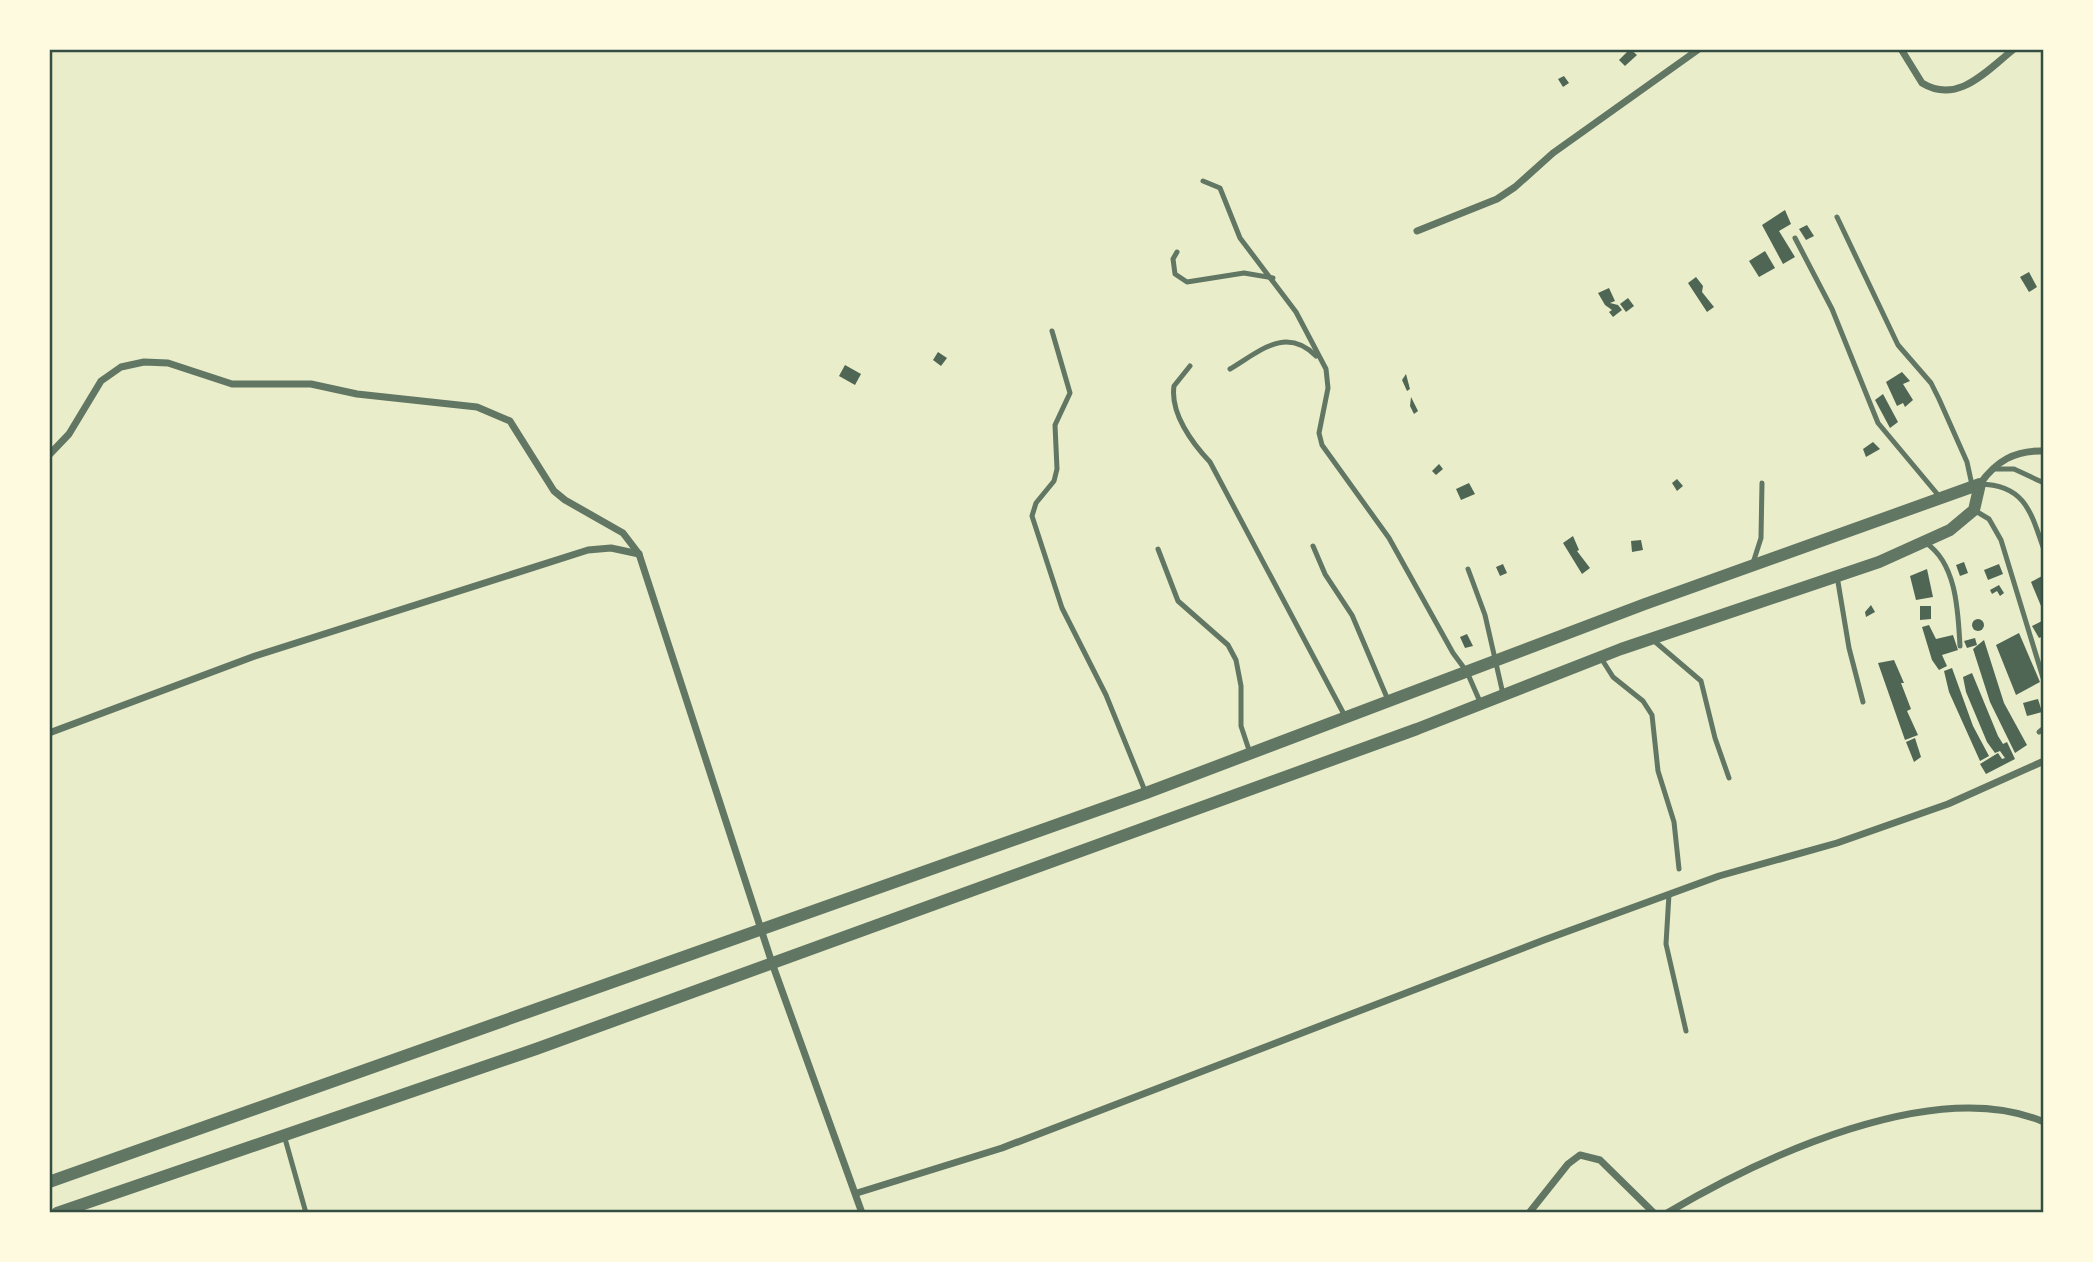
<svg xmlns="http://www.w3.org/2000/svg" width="2093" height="1262" font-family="'Fira Sans',sans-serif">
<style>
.building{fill:#4f6655}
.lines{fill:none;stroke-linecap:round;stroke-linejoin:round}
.service{stroke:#617663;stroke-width:5}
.minor{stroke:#617663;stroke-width:7}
.tertiary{stroke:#617663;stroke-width:12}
.neatline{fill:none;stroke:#344e41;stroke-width:2.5}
</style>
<rect width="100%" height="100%" fill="#e9edc9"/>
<g class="building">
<polygon points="1630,49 1637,55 1625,66 1619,60"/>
<polygon points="1564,76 1569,83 1563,87 1558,79"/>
<polygon points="1785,210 1791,224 1779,231 1795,257 1783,264 1762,225"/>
<polygon points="1807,225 1814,236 1806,240 1799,229"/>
<polygon points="1765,251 1775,268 1759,277 1749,261"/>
<polygon points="2029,272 2037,287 2029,292 2020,277"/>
<polygon points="1696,277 1703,286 1702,292 1714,307 1707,312 1688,283"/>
<polygon points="1609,288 1615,301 1610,303 1618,305 1622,310 1613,317 1609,312 1612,310 1605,305 1598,293"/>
<polygon points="1628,298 1634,306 1626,312 1620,304"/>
<polygon points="938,352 947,358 941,366 933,360"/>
<polygon points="845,365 861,374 855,385 839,376"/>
<polygon points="1902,372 1910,381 1903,384 1913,400 1905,407 1903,403 1897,406 1886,382"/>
<polygon points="1406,374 1410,389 1407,391 1402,380"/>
<polygon points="1883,394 1898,422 1890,428 1875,400"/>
<polygon points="1411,397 1418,411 1414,414 1410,406"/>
<polygon points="1873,442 1880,449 1866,457 1863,449"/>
<polygon points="1439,464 1443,469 1436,475 1432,471"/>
<polygon points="1677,479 1683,486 1677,491 1672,483"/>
<polygon points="1469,483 1475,494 1461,500 1456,489"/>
<polygon points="1573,536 1579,550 1577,551 1590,568 1582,574 1563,543"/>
<polygon points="1641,540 1643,550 1632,552 1631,541"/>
<polygon points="1964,562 1968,573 1960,576 1956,565"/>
<polygon points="1503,564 1507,573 1500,576 1496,567"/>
<polygon points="1999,564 2003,574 1988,580 1984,570"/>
<polygon points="1927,569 1933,597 1916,600 1910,576"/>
<polygon points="2042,576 2044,604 2041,606 2031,582"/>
<polygon points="1999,585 2004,593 2000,596 1997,591 1992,594 1990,590"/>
<polygon points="1871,605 1875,612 1866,617 1865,612"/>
<polygon points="1920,606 1931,606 1931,619 1920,620"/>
<circle cx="1978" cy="625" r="6"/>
<polygon points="2042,621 2044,636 2039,638 2032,626"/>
<polygon points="1929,625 1936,639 1953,635 1958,650 1942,655 1947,666 1939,670 1932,660 1922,627"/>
<polygon points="2019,633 2040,682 2016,695 1996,645"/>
<polygon points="1467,634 1473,646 1465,648 1460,637"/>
<polygon points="1975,638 1977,645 1967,648 1964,641"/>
<polygon points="1984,640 2004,703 2027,745 2015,753 1990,702 1973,649"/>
<polygon points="1894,660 1904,683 1901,683 1911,709 1907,711 1918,735 1905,740 1878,663"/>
<polygon points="1952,668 1973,726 1989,756 1980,761 1949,692 1944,671"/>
<polygon points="1972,673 1998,736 2003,744 2007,742 2015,759 1986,774 1980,764 1998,753 2002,759 2005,758 2000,751 1995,753 1987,742 1966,692 1963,677"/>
<polygon points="2038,699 2042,712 2027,716 2023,703"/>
<polygon points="1915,738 1921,757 1914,762 1906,742"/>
</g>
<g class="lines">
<g class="service">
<polyline points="1203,181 1220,188 1240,238 1296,312 1326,369 1328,388 1319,433 1322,445 1389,538 1453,653 1467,672 1481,704"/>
<polyline points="1837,217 1898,345 1931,383 1939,399 1967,462 1972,485"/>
<polyline points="1795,238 1832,309 1878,423 1939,496"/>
<polyline points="1177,252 1173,259 1175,274 1187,282 1244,273 1273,278"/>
<polyline points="1052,331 1070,393 1055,425 1057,469 1054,481 1036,503 1032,516 1062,608 1106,695 1145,791"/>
<path d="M1190,366L1174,386C1170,413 1192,443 1210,462L1346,718"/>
<path d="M1230,369C1260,351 1286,326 1316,356"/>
<polyline points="1995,469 2014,469 2044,483"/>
<path d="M1980,484C2025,485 2031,512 2044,550"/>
<polyline points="1974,510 1989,519 2001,540 2044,681"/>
<path d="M1926,543C1957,564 1958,612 1960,646"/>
<polyline points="1313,546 1325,574 1352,615 1388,700"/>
<polyline points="1158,549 1178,601 1228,645 1236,660 1241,686 1241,726 1250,753"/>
<polyline points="1753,563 1761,538 1762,483"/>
<polyline points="1468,569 1485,615 1503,694"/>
<polyline points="1837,576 1849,648 1863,702"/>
<polyline points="1653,640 1701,681 1715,738 1729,778"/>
<polyline points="1601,658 1613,677 1643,701 1652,715 1658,771 1674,822 1679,869"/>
<polyline points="2039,732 2044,728"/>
<polyline points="1669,894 1666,944 1686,1031"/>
<polyline points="284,1135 306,1213"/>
</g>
<g class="minor">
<path d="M1901,49L1922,83C1958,105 1986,71 2014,49"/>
<polyline points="1417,231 1497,199 1515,187 1553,153 1699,49"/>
<polyline points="49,455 69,434 101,381 121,367 144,362 168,363 232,384 311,384 357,394 477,407 510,421 554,491 565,500 623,533 639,554 772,963 862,1213"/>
<path d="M1980,484C1996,461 2015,450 2044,451"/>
<polyline points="49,733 255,656 588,550 611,548 639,554"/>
<polyline points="857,1193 1002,1148 1544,940 1719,876 1837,843 1948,804 2044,761"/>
<polyline points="1529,1213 1568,1164 1580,1155 1600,1160 1654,1213"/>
<path d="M1667,1213C1762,1157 1935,1075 2044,1122"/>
</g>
<polyline class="tertiary" points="49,1182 1146,793 1645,604 1980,484 1974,510 1950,530 1879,562 1621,649 1417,729 536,1049 57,1213"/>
</g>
<rect width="2093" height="1262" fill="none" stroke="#fefae0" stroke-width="102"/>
<rect x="51" y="51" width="1991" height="1160" class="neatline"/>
</svg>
